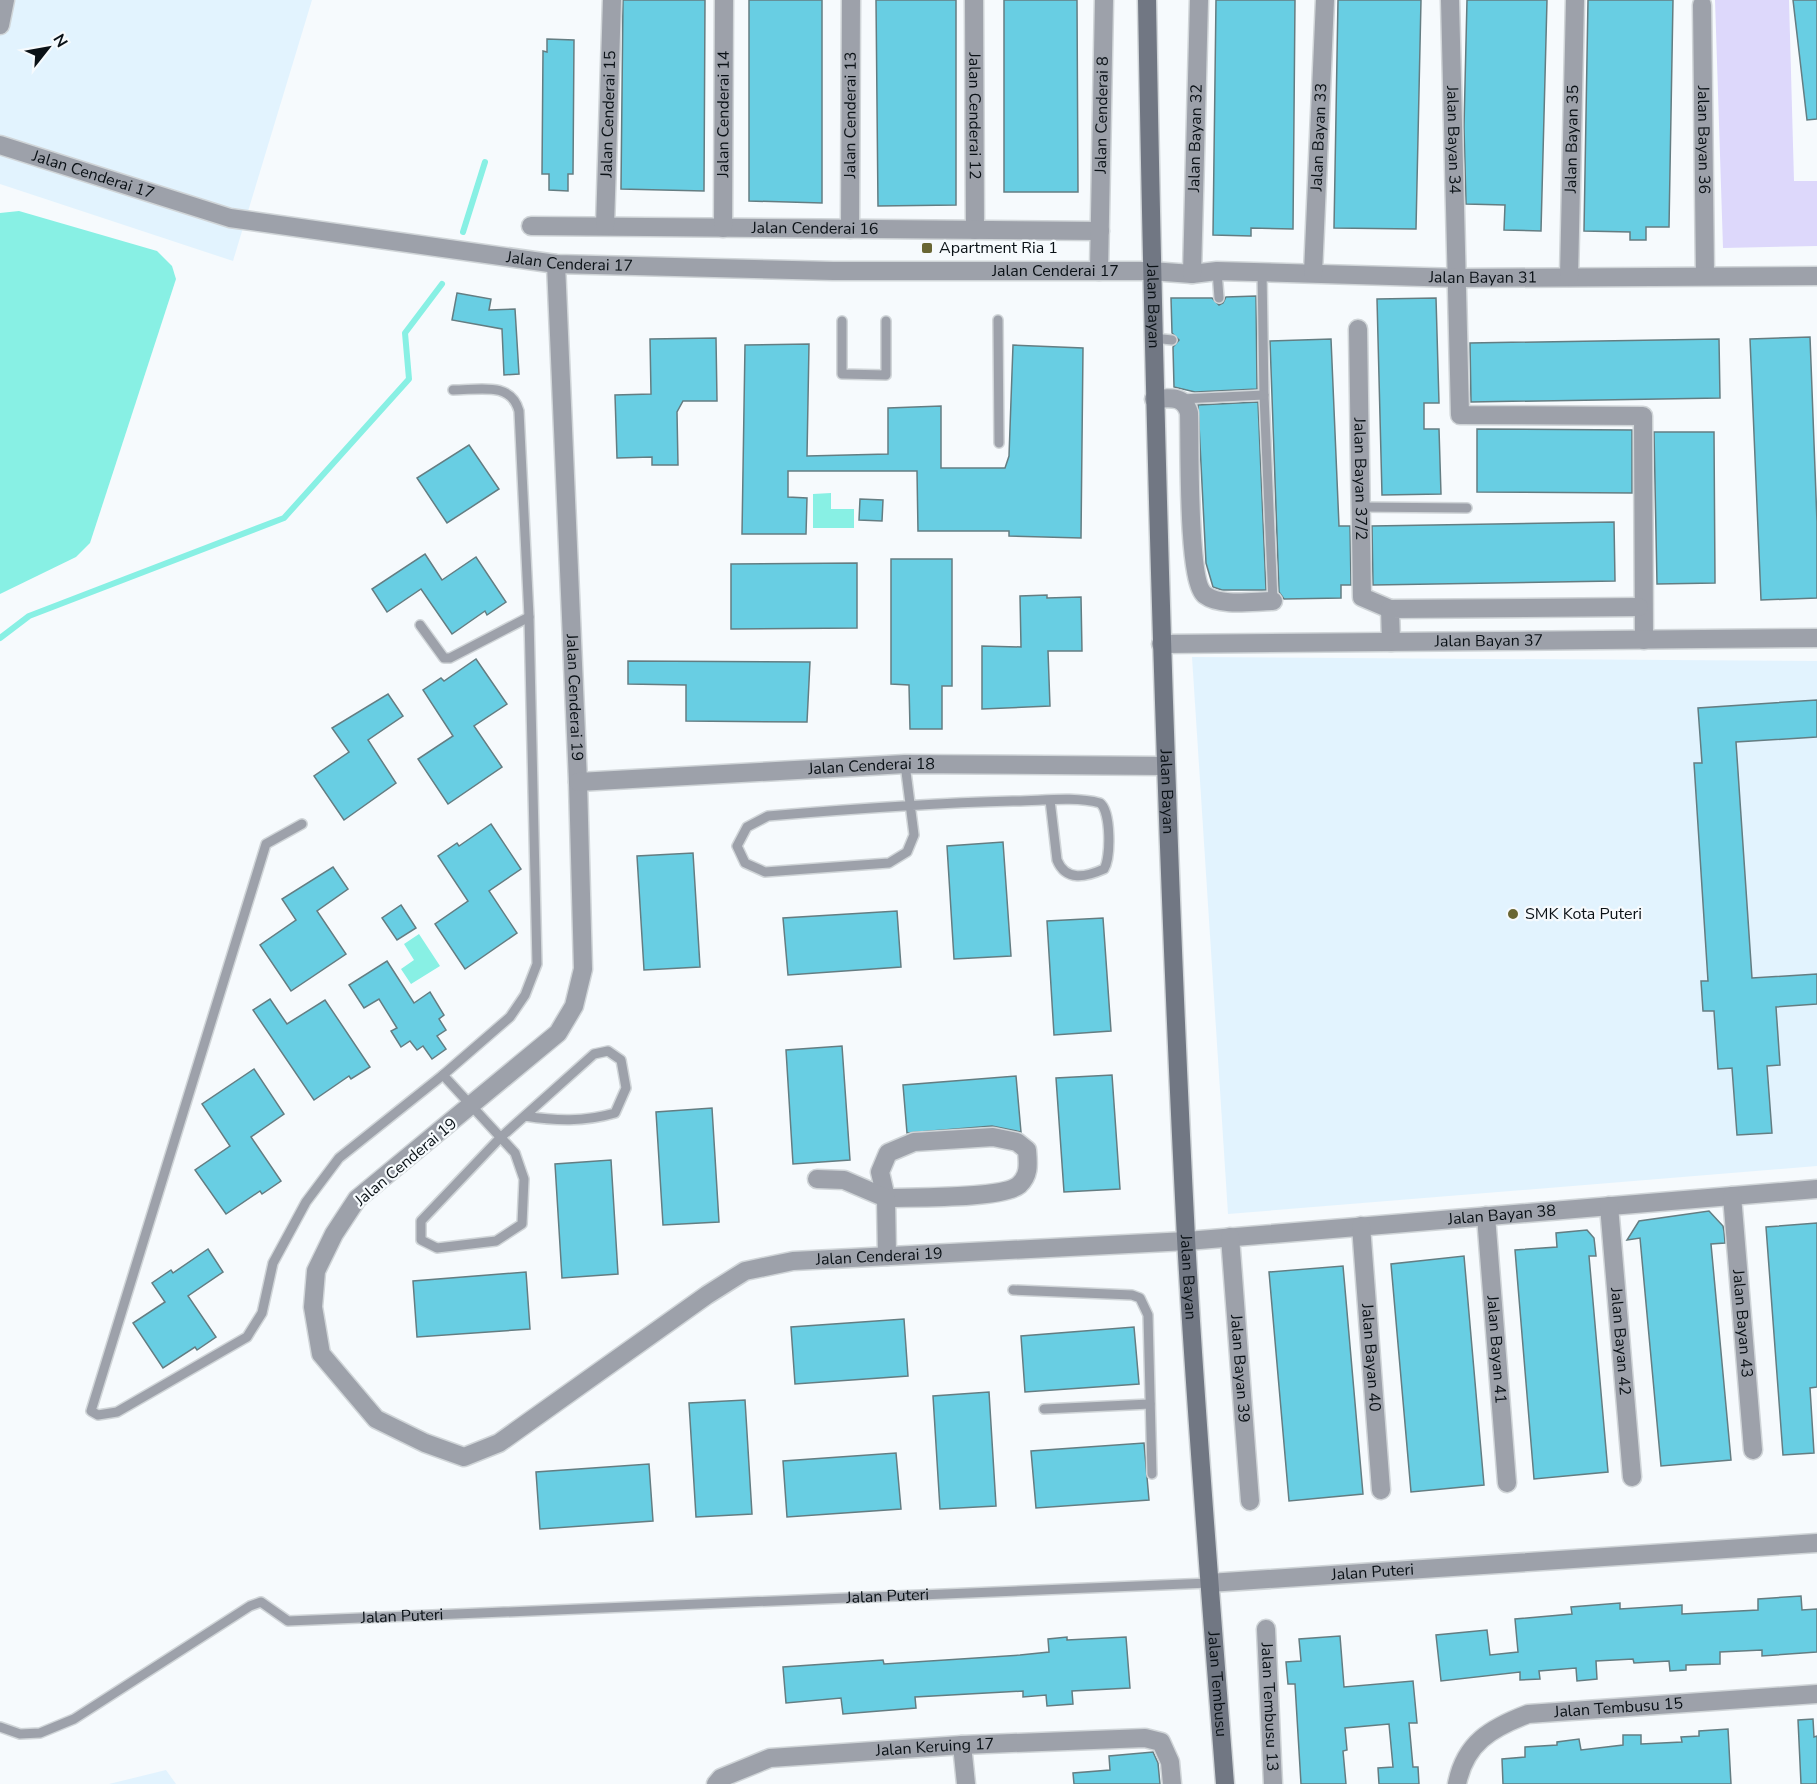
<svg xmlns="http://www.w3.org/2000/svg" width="1817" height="1784" font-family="'Nunito Sans',sans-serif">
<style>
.built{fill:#e2f3fe}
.green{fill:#ddd8fb}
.water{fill:#88f0e4}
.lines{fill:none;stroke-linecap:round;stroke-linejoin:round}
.stream{stroke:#88f0e4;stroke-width:6}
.building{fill:#68cee3;stroke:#647d82;stroke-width:1.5}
.lane-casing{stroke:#d0d5d8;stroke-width:12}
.street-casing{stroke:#d0d5d8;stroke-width:21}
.secondary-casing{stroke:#d0d5d8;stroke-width:21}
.lane{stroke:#9da1aa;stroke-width:9}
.street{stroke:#9da1aa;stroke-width:18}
.secondary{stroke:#717783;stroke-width:18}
.poi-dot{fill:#696633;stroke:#f6fafd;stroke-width:2}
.labels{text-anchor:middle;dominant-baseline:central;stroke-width:4.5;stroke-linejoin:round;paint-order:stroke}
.street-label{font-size:16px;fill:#0a1116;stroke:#f6fafd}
.poi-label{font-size:16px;fill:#0a1116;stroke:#f6fafd;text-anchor:start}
</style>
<rect width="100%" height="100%" fill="#f6fafd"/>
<g class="built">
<polygon points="0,0 312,0 233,261 0,184"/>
<polygon points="1192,657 1817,661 1817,1166 1228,1214"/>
<polygon points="166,1770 176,1784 109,1784"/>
</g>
<polygon class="green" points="1715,0 1789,0 1794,181 1817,181 1817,246 1723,248"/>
<g class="water">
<polygon points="19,211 157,251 172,266 176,279 90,543 76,557 0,594 0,213"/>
<polygon points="831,493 831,509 854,509 854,528 813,528 813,494"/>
<polygon points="419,934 440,966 411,984 401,969 414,960 404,944"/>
</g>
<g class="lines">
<g class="stream">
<polyline points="463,232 485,162"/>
<polyline points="0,638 29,616 284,518 409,379 405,333 442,284"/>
</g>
</g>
<g class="building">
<polygon points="623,0 705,0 704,191 621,189"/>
<polygon points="749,0 822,0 822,203 749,201"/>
<polygon points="876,0 956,0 956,205 878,206"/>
<polygon points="1004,0 1077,0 1078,192 1004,192"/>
<polygon points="1216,0 1295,0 1293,229 1251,228 1251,236 1213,235"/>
<polygon points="1338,0 1421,0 1416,229 1334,228"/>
<polygon points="1467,0 1547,0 1541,231 1504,230 1505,205 1466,204 1464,127"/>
<polygon points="1588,0 1673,0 1669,227 1646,227 1646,240 1630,240 1630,232 1584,231"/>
<polygon points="1793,0 1817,0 1817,119 1807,120"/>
<polygon points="547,39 574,40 573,174 568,174 568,191 549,190 549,174 542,174 543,51 547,52"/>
<polygon points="457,293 491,299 489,310 515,309 519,374 504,375 502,329 452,320"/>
<polygon points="1256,296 1257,389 1195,392 1174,387 1173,347 1179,340 1172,333 1171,298 1212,298 1219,305 1223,303 1226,297"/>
<polygon points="1436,298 1439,403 1424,403 1424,429 1439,429 1441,494 1382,495 1377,299"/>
<polygon points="1810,337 1817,522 1817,598 1761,600 1750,339"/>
<polygon points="716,338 717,401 683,401 677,412 678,465 652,465 652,457 617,458 615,395 651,394 650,339"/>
<polygon points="1331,339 1339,526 1350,526 1351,585 1341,585 1341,598 1284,599 1279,592 1270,341"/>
<polygon points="1719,339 1720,398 1471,402 1470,343"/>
<polygon points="809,344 807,456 888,454 888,408 941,406 941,468 1005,468 1009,456 1013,345 1083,348 1081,538 1009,536 1009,531 918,531 917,471 788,471 788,497 807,498 806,534 742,534 745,345"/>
<polygon points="1258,402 1266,590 1222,590 1213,587 1206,563 1198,405"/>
<polygon points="1477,429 1632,430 1632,493 1477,492"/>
<polygon points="1654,432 1714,432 1715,583 1657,584"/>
<polygon points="469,445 499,489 447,523 417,478"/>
<polygon points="860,499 883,500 882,521 859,520"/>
<polygon points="1614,522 1615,581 1373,585 1372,526"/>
<polygon points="425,554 442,580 476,557 506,602 487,615 485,611 452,634 421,589 387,612 372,589"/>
<polygon points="891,559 952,559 952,686 942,686 942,729 910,729 909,685 891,684"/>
<polygon points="857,563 857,628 731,629 731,564"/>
<polygon points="1047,595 1047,598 1081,597 1082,651 1048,651 1050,706 982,709 982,646 1021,647 1020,596"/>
<polygon points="476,659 507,704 474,726 502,767 448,804 418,759 453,736 423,690 441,678 444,681"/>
<polygon points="628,661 810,662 807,722 686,721 686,685 628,684"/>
<polygon points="388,694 403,716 368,740 396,783 344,820 314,776 349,752 332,728"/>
<polygon points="1817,700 1817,737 1736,742 1752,978 1817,974 1817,1004 1776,1007 1780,1065 1767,1066 1772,1133 1737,1135 1732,1068 1718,1069 1714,1011 1703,1011 1701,981 1708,981 1694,763 1702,763 1698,708"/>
<polygon points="491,824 521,869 489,891 517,933 465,969 435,924 468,901 438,856 457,843 459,846"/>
<polygon points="1003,842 1011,956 954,959 947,846"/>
<polygon points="693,853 700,967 644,970 637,856"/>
<polygon points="333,867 348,889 317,911 346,954 291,991 260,945 296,920 282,899"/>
<polygon points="401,905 416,928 397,940 382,918"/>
<polygon points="897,911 901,967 788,975 783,918"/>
<polygon points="1103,918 1111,1031 1054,1035 1047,921"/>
<polygon points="387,961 414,1003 430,992 444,1015 439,1019 446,1030 437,1036 446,1049 432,1059 423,1046 417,1050 410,1041 401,1047 391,1031 397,1028 379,999 364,1008 349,985"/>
<polygon points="270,999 287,1024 325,1000 370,1067 351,1079 349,1076 314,1100 253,1010"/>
<polygon points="842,1046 850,1160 793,1164 786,1050"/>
<polygon points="254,1069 284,1114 251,1137 281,1181 262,1194 260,1191 226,1214 195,1170 230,1146 202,1104"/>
<polygon points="1112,1075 1120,1189 1064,1192 1056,1078"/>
<polygon points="1016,1076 1021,1132 992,1126 907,1133 903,1085"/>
<polygon points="712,1108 719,1222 663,1225 656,1112"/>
<polygon points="611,1160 618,1274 562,1278 555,1164"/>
<polygon points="1709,1211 1723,1226 1724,1231 1725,1243 1711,1244 1731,1460 1661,1466 1640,1238 1627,1240 1639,1221"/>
<polygon points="1817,1223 1817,1387 1810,1388 1814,1453 1783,1455 1766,1227"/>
<polygon points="1587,1230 1594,1238 1596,1256 1589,1256 1608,1472 1534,1479 1515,1250 1557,1247 1556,1233"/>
<polygon points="208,1249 223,1272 188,1296 216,1337 197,1350 195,1347 163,1368 133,1323 165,1302 152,1283 171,1270 173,1273"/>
<polygon points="1464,1256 1484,1485 1411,1492 1391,1264"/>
<polygon points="1343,1266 1363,1494 1289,1501 1269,1272"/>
<polygon points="526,1272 530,1329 417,1337 413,1281"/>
<polygon points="904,1319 908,1376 795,1384 791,1327"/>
<polygon points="1134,1327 1139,1384 1025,1392 1021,1336"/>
<polygon points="989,1392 996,1506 940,1509 933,1396"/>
<polygon points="745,1400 752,1514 696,1517 689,1403"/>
<polygon points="1144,1443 1149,1500 1036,1508 1031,1451"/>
<polygon points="896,1453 901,1509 787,1517 783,1461"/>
<polygon points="649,1464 653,1521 540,1529 536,1472"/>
<polygon points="1801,1596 1802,1610 1817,1609 1817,1652 1762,1656 1762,1650 1720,1652 1720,1664 1686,1665 1686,1670 1670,1671 1669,1661 1634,1663 1633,1659 1596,1661 1597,1679 1577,1681 1576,1668 1539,1671 1540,1679 1520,1680 1520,1672 1441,1681 1436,1635 1487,1630 1490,1655 1518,1652 1515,1619 1572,1614 1571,1607 1620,1603 1620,1609 1682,1605 1682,1614 1758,1610 1758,1599"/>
<polygon points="1340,1636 1344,1687 1413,1681 1417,1723 1409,1723 1413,1767 1418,1767 1419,1784 1379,1784 1378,1768 1393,1767 1389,1724 1345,1728 1347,1750 1343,1751 1346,1784 1301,1784 1295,1684 1288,1684 1286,1662 1301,1661 1299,1639"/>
<polygon points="1067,1637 1067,1640 1126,1637 1130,1688 1072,1691 1073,1704 1047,1706 1046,1695 1023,1697 1023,1691 915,1697 916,1708 843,1714 841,1698 786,1703 783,1667 883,1660 884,1664 1020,1655 1049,1652 1048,1639"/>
<polygon points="1813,1719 1814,1737 1817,1736 1817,1784 1801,1784 1798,1720"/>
<polygon points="1728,1729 1731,1784 1503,1784 1502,1759 1525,1757 1525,1747 1557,1745 1557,1742 1579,1739 1581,1750 1623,1745 1623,1735 1641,1735 1641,1744 1682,1742 1681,1737 1699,1736 1699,1731"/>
<polygon points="1153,1752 1158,1763 1160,1784 1074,1784 1073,1773 1110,1770 1109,1756"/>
</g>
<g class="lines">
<defs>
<g id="lane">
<polyline points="1217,271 1219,298"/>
<polyline points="1262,272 1264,395 1273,601"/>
<polyline points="998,320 999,443"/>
<polyline points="842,321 842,374 886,375 886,321"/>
<polyline points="1153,338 1172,340"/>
<polyline points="1181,399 1264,395"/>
<polyline points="1361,507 1467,508"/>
<polyline points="420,625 444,658 450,658 529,617"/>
<path d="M905,764L914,835L907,852L889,863L765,872L745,863L737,846L747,827L768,816C850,809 931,803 1013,801C1041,801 1073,796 1100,803C1111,811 1111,858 1104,869C1086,877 1066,882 1057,860L1050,800"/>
<path d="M302,824L266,844L91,1411L98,1415L117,1412L247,1337L262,1313L273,1263L306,1202L339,1158L443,1075L510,1017L525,995L537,964L529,617L519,411C511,381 479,390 453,390"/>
<path d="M443,1075L515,1153L524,1179L522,1224L496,1241L437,1248L421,1240V1221L500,1138L594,1054L608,1051L621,1060L626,1088L615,1113C584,1122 556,1121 525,1116"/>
<polyline points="1013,1290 1132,1295 1140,1298 1148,1315 1152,1474"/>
<polyline points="1044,1409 1150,1404"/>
<path id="s1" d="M0,1727L20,1734L40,1733L74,1719L250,1606L261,1602L288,1621L1209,1583"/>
</g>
<g id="street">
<path id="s2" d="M974,0L975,230"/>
<path id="s3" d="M1450,0L1460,415L1643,416L1644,640"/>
<path id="s4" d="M1702,5L1705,276"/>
<polyline points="0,25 5,0"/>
<path id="s5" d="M0,145L230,218L556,264L833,271H1151L1192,274L1217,271L1458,278L1817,276"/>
<path id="s6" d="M531,226L1100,231"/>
<path id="s7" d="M605,226L612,0"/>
<path id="s8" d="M723,228L724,0"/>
<path id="s9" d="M850,229L851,0"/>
<path id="s10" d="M556,264L578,782L583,969L574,1006L558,1033L357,1199L334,1234L316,1271L313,1307L321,1354L376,1419L425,1443L464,1457L499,1443L707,1295L745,1271L793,1261L1187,1241L1817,1189"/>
<path id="s11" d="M1099,271L1104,0"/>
<path id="s12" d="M1313,273L1325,0"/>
<path id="s13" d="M1192,274L1199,0"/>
<path id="s14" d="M1569,277L1575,0"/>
<path id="s15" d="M1358,329L1362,597L1390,609"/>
<path d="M1154,399C1170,398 1184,395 1189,413C1190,442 1187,582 1205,595C1221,607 1254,601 1273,601"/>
<polyline points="1391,642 1390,609 1639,607"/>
<path id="s16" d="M1161,644L1817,638"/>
<path id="s17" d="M578,782L905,764L1165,766"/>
<path d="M993,1137L1017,1142L1027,1150C1028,1163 1030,1175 1019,1185C1003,1199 912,1197 886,1198L880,1172L888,1153L914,1142Z"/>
<polyline points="817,1179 844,1180 886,1198 887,1256"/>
<path id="s18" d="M1732,1196L1753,1450"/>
<path id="s19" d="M1609,1206L1632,1477"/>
<path id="s20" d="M1486,1216L1507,1483"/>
<path id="s21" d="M1361,1226L1381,1490"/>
<path id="s22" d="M1230,1237L1250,1501"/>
<path id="s23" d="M1209,1583L1817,1543"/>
<path id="s24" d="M1266,1629L1273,1784"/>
<polyline points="962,1745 966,1784"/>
<path id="s25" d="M716,1784L721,1778L770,1758L962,1745L1145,1738L1161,1742L1170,1762L1172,1784"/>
<path id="s26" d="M1457,1784C1465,1743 1491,1728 1528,1714L1817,1694"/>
</g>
<g id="secondary">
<path id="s27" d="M1147,0C1154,413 1165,825 1186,1238C1196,1420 1211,1602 1225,1784"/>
</g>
</defs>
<use href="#lane" class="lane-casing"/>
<use href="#street" class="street-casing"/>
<use href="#secondary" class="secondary-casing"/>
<use href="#lane" class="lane"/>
<use href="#street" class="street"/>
<use href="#secondary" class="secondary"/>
</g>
<g class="poi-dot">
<rect x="921" y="242" width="12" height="12" rx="3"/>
<circle cx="1513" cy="914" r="6"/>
</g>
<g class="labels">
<g class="street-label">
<text stroke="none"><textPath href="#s7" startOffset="112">Jalan Cenderai 15</textPath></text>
<text stroke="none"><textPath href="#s8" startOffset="114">Jalan Cenderai 14</textPath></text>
<text stroke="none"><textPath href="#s9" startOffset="114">Jalan Cenderai 13</textPath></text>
<text stroke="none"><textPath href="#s2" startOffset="116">Jalan Cenderai 12</textPath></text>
<text stroke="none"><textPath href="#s11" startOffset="156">Jalan Cenderai 8</textPath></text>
<text stroke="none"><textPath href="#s12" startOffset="136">Jalan Bayan 33</textPath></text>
<text stroke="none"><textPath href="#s13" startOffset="136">Jalan Bayan 32</textPath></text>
<text stroke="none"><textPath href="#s3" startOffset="140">Jalan Bayan 34</textPath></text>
<text stroke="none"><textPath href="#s14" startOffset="138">Jalan Bayan 35</textPath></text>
<text stroke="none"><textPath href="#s4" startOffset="135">Jalan Bayan 36</textPath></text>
<text stroke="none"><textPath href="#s5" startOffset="98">Jalan Cenderai 17</textPath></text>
<text stroke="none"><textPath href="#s6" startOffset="284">Jalan Cenderai 16</textPath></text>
<text stroke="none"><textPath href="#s5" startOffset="584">Jalan Cenderai 17</textPath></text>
<text stroke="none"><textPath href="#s5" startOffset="1070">Jalan Cenderai 17</textPath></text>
<text stroke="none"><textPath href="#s5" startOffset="1498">Jalan Bayan 31</textPath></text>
<text stroke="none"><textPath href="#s27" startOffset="306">Jalan Bayan</textPath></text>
<text stroke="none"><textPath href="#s15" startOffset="150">Jalan Bayan 37/2</textPath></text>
<text stroke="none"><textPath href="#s16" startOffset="328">Jalan Bayan 37</textPath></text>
<text stroke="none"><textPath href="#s10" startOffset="434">Jalan Cenderai 19</textPath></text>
<text stroke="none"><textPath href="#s17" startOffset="294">Jalan Cenderai 18</textPath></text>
<text stroke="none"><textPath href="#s27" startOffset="792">Jalan Bayan</textPath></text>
<text transform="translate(406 1162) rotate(-40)">Jalan Cenderai 19</text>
<text stroke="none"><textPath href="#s10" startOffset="2481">Jalan Bayan 38</textPath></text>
<text stroke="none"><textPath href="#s10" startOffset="1857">Jalan Cenderai 19</textPath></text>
<text stroke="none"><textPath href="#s27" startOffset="1278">Jalan Bayan</textPath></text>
<text stroke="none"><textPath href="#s18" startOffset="128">Jalan Bayan 43</textPath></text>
<text stroke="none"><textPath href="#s19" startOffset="136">Jalan Bayan 42</textPath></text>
<text stroke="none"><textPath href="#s20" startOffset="134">Jalan Bayan 41</textPath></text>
<text stroke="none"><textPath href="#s21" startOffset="132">Jalan Bayan 40</textPath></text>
<text stroke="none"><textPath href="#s22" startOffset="132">Jalan Bayan 39</textPath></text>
<text stroke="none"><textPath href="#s23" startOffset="164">Jalan Puteri</textPath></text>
<text stroke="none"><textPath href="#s1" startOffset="932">Jalan Puteri</textPath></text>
<text stroke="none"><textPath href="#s1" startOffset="446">Jalan Puteri</textPath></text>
<text stroke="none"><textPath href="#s27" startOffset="1686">Jalan Tembusu</textPath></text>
<text stroke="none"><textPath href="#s24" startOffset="78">Jalan Tembusu 13</textPath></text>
<text stroke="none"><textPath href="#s26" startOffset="196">Jalan Tembusu 15</textPath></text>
<text stroke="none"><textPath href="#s25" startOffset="226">Jalan Keruing 17</textPath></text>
</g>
<g class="poi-label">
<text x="939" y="248">Apartment Ria 1</text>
<text x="1525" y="914">SMK Kota Puteri</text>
</g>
</g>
<g transform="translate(48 48) rotate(59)" stroke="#f6fafd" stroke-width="4.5" paint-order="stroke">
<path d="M0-4.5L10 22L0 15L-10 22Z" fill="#0a1116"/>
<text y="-9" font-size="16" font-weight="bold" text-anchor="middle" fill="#0a1116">N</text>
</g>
</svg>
